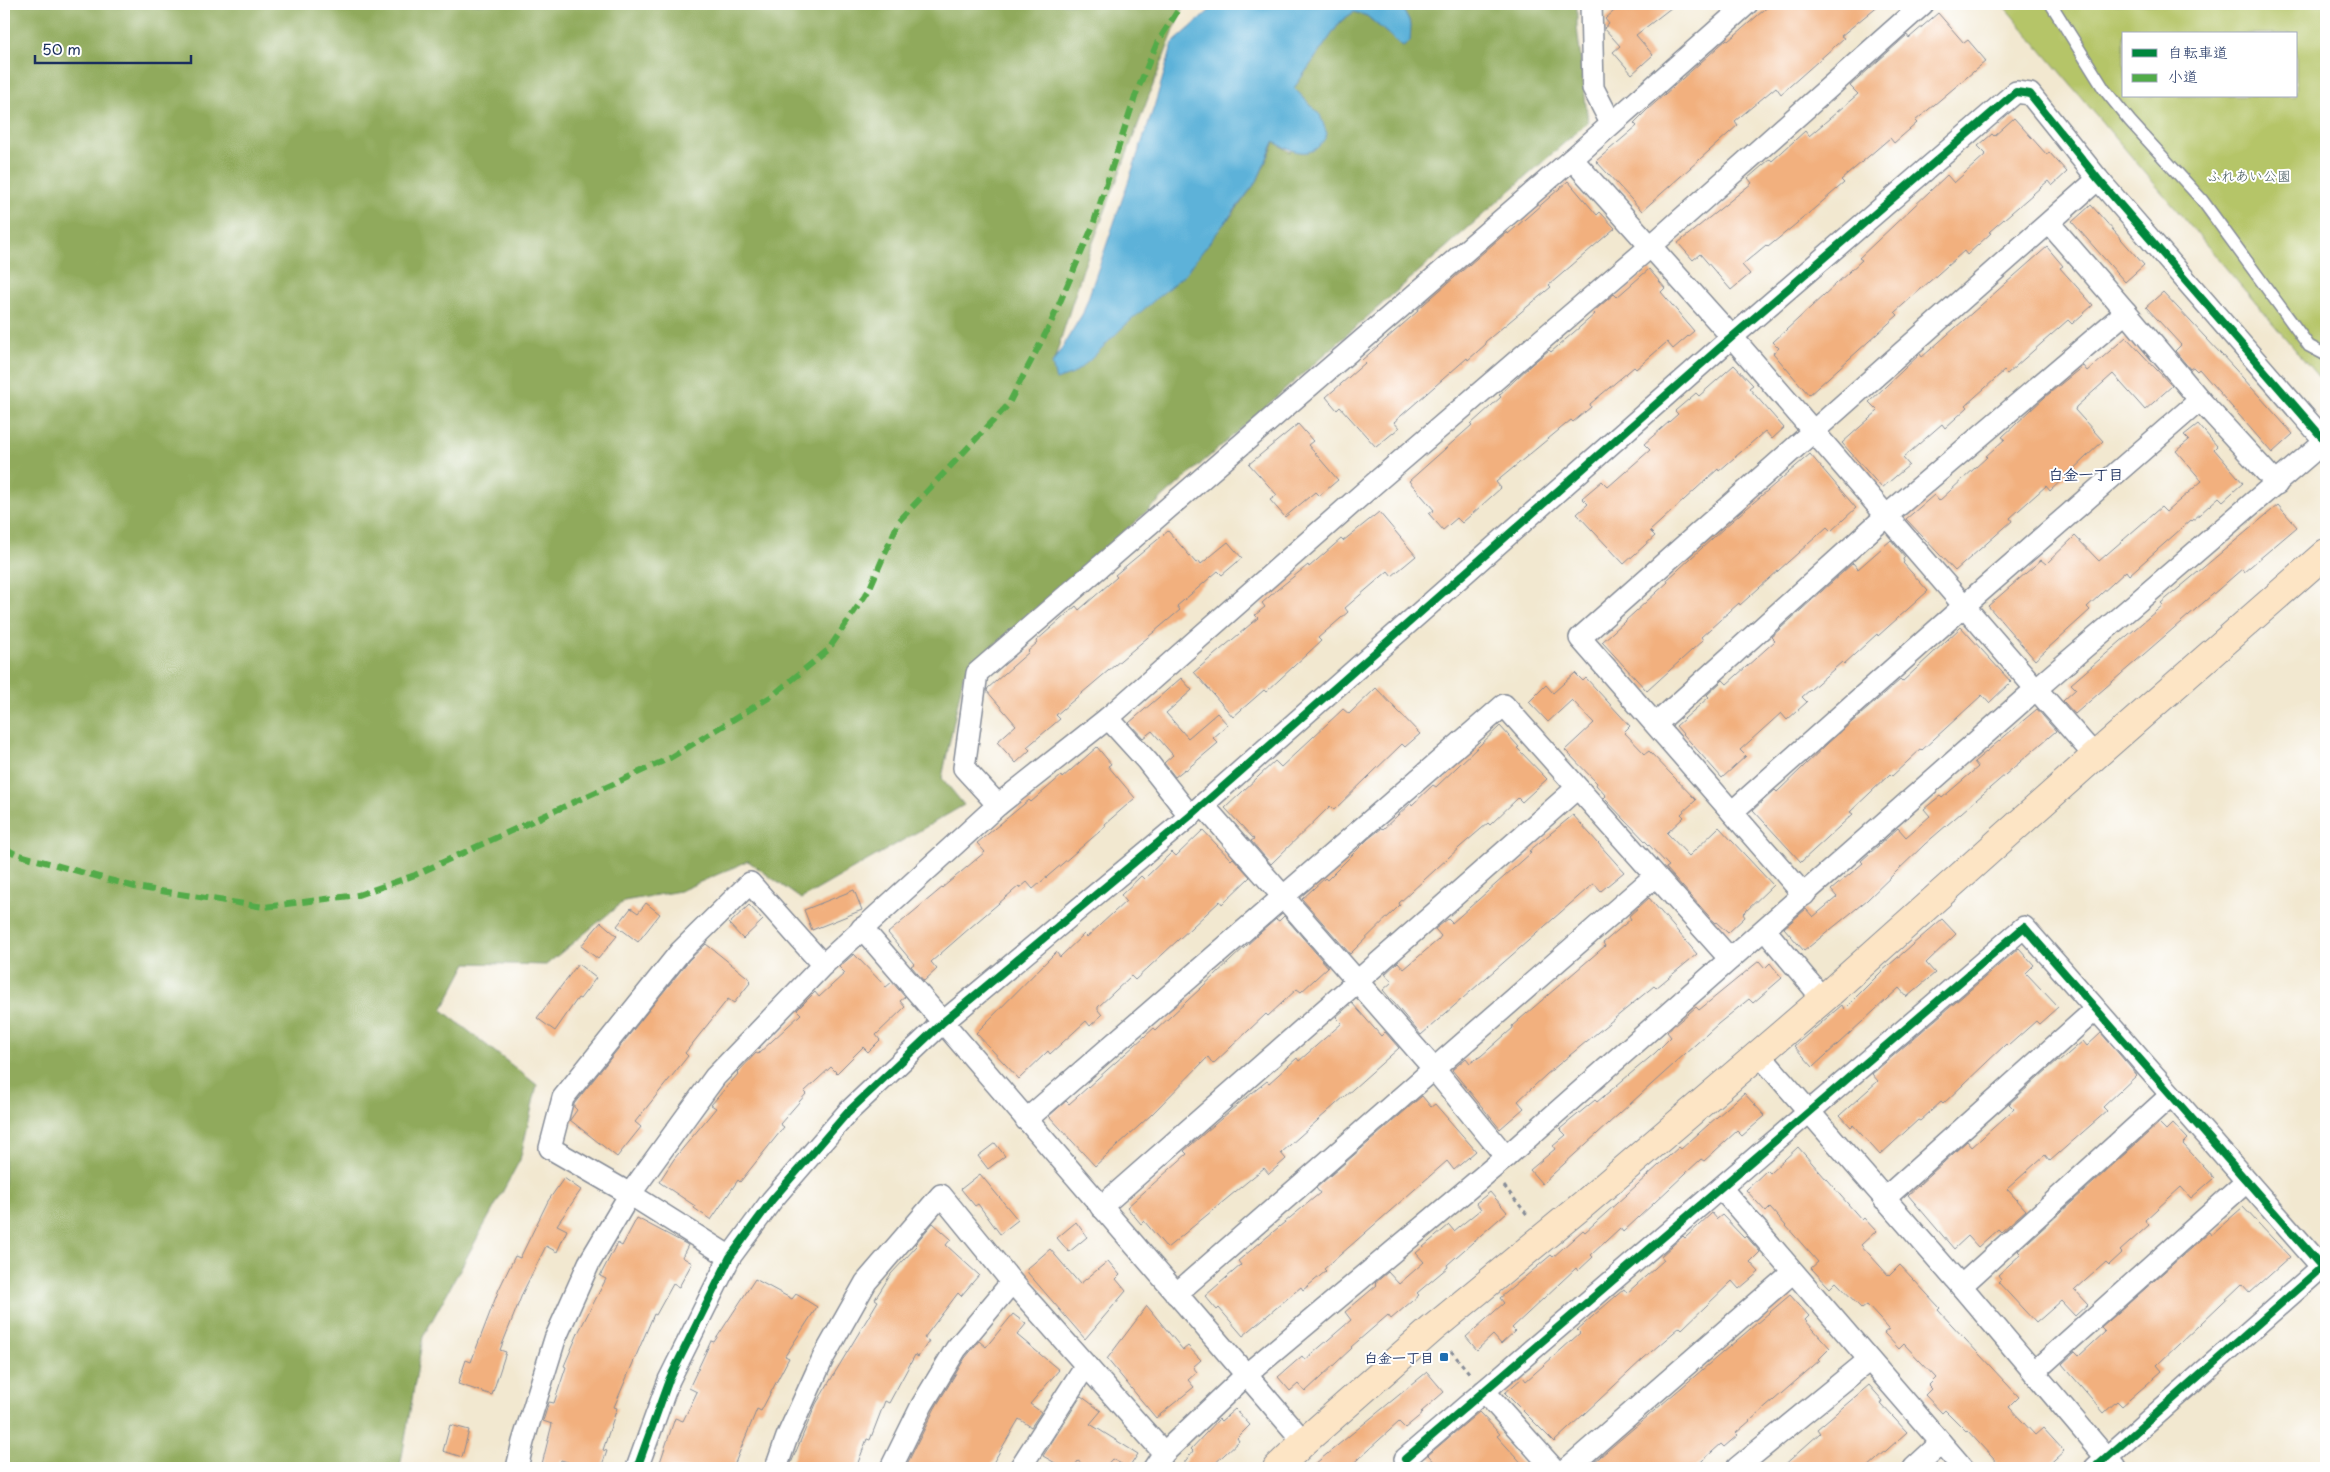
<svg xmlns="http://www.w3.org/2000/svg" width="2330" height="1472" font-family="'Playpen Sans','Klee One',sans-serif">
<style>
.green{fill:#b5c567;stroke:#687a62;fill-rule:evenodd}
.forest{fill:#90aa5c;stroke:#566c5d}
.water{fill:#5db2d9;stroke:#3c709c}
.building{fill:#f2b07e}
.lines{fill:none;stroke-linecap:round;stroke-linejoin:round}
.lane-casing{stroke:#868c97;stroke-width:14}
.street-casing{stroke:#868c97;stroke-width:24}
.secondary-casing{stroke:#868c97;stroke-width:30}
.path{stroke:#868c97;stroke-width:3;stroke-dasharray:4 4;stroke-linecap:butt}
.lane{stroke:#fff;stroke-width:11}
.street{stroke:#fff;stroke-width:21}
.secondary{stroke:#fde5c5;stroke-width:28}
.quiet{stroke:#52ab49;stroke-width:6;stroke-dasharray:12 6;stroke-linecap:butt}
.cycleway-casing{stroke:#fff;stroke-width:11}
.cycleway{stroke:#00873e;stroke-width:8}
.poi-dot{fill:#1f6fb2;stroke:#fff;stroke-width:2}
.labels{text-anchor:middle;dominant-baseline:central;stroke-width:4;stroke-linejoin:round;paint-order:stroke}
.park-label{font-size:14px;fill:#495c61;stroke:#fff}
.poi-label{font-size:14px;font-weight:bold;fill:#1b2f5e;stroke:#fff;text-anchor:end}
.neighbourhood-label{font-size:15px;font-weight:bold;fill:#1b2f5e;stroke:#fff}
</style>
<rect width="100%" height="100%" fill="#fff"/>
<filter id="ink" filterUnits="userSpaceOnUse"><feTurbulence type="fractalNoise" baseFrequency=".02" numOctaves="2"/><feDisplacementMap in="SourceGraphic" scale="10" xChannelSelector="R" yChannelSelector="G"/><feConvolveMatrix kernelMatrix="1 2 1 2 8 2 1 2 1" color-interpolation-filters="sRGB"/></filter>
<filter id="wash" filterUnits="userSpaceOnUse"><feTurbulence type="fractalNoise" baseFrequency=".0096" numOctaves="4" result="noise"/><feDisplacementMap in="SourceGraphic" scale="20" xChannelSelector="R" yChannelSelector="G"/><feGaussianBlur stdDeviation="1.12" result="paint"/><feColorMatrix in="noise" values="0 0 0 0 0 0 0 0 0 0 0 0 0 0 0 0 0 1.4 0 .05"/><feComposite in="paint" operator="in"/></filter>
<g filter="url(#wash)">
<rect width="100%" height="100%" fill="#f2e8d0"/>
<path class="green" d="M2002,4H2326V386ZM2124,34H2296V96H2124Z"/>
<polygon class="forest" points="4,4 1184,4 1083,269 1053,364 1089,361 1232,215 1257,181 1275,142 1290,152 1320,115 1294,88 1341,21 1354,12 1367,16 1403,47 1411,25 1400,4 1577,4 1577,27 1588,122 964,673 942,778 964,805 801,899 748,861 680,891 624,901 546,965 467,963 442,1010 537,1085 520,1160 423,1337 400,1468 4,1468"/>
<path class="water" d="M1217,4H1400L1411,25L1410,42L1403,47L1367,16L1354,12L1341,21L1294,88L1320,115L1327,134C1315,161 1295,153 1274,142L1257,181L1185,274L1122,328L1089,361L1073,374L1056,380L1052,364L1083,313L1154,107L1173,43Z"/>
<g id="blocks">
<g class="building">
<polygon points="1622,4 1676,4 1636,35 1653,55 1632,74 1613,52 1620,46 1604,28 1609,24 1605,19"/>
<polygon points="1771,4 1880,4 1841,36 1844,38 1781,94 1776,87 1735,121 1738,125 1642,211 1596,161 1637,126 1634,123 1647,110 1727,39 1728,41"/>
<polygon points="1938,13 1964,43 1968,40 1986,61 1915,121 1917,123 1894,143 1890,138 1841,180 1844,183 1802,219 1768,247 1766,245 1742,265 1750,274 1731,290 1700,254 1693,260 1678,243 1752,183 1748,178 1770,159 1772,161 1805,131 1809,136 1858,94 1850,86 1907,35 1909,38"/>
<polygon points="2014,118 2047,155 2049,152 2067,172 2052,186 2048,181 1989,232 1991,233 1967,255 1964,251 1895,312 1898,315 1809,395 1773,353 1779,348 1773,342 1862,260 1859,258 1947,175 1954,183 1986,154 1978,146 1992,134 1994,136"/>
<polygon points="1568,181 1597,215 1600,212 1615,228 1549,285 1551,287 1485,342 1486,344 1468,360 1467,358 1394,422 1399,428 1376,447 1340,407 1337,410 1326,397 1365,363 1362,360 1418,311 1417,310 1507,232 1508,234"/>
<polygon points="2091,205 2144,265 2125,282 2072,222"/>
<polygon points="2047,247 2063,266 2060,268 2093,305 2072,324 2068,320 2007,374 2004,371 1966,405 1968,407 1945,428 1942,424 1903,458 1909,465 1882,488 1842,443 1878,411 1869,402 1920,354 1922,357"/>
<polygon points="1649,269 1665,288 1661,292 1694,331 1673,349 1667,342 1636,369 1634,367 1590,404 1591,407 1573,422 1571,420 1496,482 1501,488 1462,523 1457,518 1443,530 1429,514 1434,510 1409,481 1472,425 1471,424 1501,397 1499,395 1532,364 1549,350 1551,352 1595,314 1593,312 1614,294 1617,297"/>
<polygon points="2163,292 2235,369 2293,434 2272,453 2199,369 2197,371 2193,367 2190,369 2175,351 2181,345 2146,307"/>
<polygon points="2126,337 2172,386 2145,410 2113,374 2076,407 2075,410 2103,441 2050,491 2046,486 2010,518 2012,521 1955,571 1906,519 1934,495 1939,501 1987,457 1986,456 2005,439 2002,437 2045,397 2083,366 2087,371"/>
<polygon points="1734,365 1753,385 1749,388 1784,428 1772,439 1765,431 1719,471 1718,469 1650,531 1655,536 1624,564 1577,514 1588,504 1582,498 1602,481 1608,487 1650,450 1644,444 1678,414 1675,411 1696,393 1699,396"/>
<polygon points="1298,424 1313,441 1308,445 1338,480 1319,496 1315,492 1285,517 1270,500 1277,495 1249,464"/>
<polygon points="2198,424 2217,446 2214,449 2243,483 2223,501 2219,497 2192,521 2191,520 2129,575 2126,571 2087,607 2090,610 2035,660 1988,606 2041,560 2046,564 2075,536 2099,561 2161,507 2166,512 2202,481 2176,451 2189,440 2184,435"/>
<polygon points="1810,454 1856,508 1831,531 1827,527 1740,605 1739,603 1701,637 1703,640 1647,691 1602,642 1668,582 1667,580 1725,527"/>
<polygon points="2278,505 2297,527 2244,572 2242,569 2075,714 2063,701 2076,689 2071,684 2163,605 2161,603"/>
<polygon points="1379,512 1416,556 1392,576 1388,571 1345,608 1348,612 1318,638 1321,641 1266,692 1264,690 1233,717 1194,672 1258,618 1255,615 1265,607 1262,603 1278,589 1308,565 1309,567 1341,539 1343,541"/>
<polygon points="1168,531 1196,563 1199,561 1201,564 1228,542 1242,558 1222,575 1218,571 1177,606 1180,610 1056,715 1060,719 1027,747 1030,750 1016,763 997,742 1016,725 987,691 988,688 1029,652 1028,651 1037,643 1036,641 1076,606 1079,610 1117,577 1115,575"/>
<polygon points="1891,540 1905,557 1903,559 1904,562 1903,563 1928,591 1878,636 1877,634 1844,664 1842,662 1802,697 1807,702 1787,720 1781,713 1740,750 1746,756 1722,778 1676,726 1709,697 1707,695 1723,680 1727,684 1775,641 1771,637 1853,563 1858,569"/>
<polygon points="1961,627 2011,682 1989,703 1982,695 1922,750 1921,749 1892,776 1890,774 1850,812 1853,814 1801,862 1753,810 1775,790 1777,792 1828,743 1900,680 1902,682"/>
<polygon points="1575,673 1583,681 1586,678 1630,726 1624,732 1645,754 1649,751 1696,800 1681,814 1684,817 1667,833 1689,856 1719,827 1773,885 1743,914 1745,917 1728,933 1716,922 1715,923 1666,868 1669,866 1604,798 1606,796 1596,785 1597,783 1565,750 1594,723 1572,700 1548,722 1529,702 1546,685 1553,693"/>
<polygon points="1181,678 1192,690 1166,713 1188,738 1217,713 1228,725 1213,738 1218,743 1186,770 1185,769 1175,777 1164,763 1173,755 1152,731 1143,738 1129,723"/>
<polygon points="1376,688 1420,734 1405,747 1402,744 1334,810 1330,806 1271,864 1251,841 1254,839 1225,808 1275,761 1281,767 1343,709 1349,714"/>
<polygon points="2037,709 2056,731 1925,844 1867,900 1804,951 1784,928 1806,909 1813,917 1837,897 1831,890 1863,863 1861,861 1898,828 1906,837 1930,816 1924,809 1940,796 1942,798 1978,767 1974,762"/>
<polygon points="1500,726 1519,747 1517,748 1547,779 1522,802 1518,798 1490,825 1488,823 1460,847 1399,903 1400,905 1350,954 1302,899 1325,878 1327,880 1368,839 1382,828 1383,829 1411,803 1412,805 1433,785 1436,787"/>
<polygon points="1097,747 1111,764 1108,766 1135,798 1105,824 1106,826 1033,889 1027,882 1020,888 1019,886 971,927 931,962 937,969 924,981 911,966 914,964 888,933 985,852 977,843 1029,800 1031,802 1061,776 1062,778"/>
<polygon points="1573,815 1624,872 1601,891 1594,883 1421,1035 1383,990 1392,982 1385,974 1398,962 1404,969 1438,940 1441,936 1435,929 1448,919 1452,923 1531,853 1529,851"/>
<polygon points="1203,830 1231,860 1233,858 1250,877 1222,904 1220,901 1135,980 1131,976 1098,1007 1098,1010 1102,1015 1090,1026 1086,1021 1050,1054 1048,1051 1019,1079 976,1033 1056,952 1060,957 1084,934 1087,937 1126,901 1121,895 1141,876 1144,879 1172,852 1176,856"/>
<polygon points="854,890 862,910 812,930 804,910"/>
<polygon points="1649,898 1697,954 1656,988 1654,986 1547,1074 1518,1101 1524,1108 1500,1129 1452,1070 1466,1058 1470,1063 1481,1056 1513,1028 1512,1026 1605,946 1603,943 1631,919 1629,916"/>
<polygon points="646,903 660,914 638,942 617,926 631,908 638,913"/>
<polygon points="749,905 763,920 743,939 729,924"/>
<polygon points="1284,916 1328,967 1301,992 1297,989 1268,1016 1266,1014 1213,1064 1208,1057 1151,1115 1095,1166 1049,1116 1066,1101 1069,1104 1154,1028 1156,1030 1261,932 1276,919 1279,921"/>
<polygon points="1942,919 1956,934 1926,963 1935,973 1907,997 1899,988 1813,1067 1794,1046 1842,1005 1844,1009 1881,972"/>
<polygon points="601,922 617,936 598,959 581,946"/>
<polygon points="706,944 751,980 749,982 750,983 734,1003 728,999 685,1053 688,1056 635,1122 641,1127 617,1157 570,1120 577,1110 574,1107 574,1104 689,960"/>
<polygon points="2019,948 2034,965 2026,973 2058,1007 2039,1024 2036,1021 2008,1046 2006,1044 1943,1104 1941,1102 1920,1121 1918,1120 1880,1155 1853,1125 1851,1127 1840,1115 1878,1081 1872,1074"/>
<polygon points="854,954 886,987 892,982 905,997 900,1001 905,1007 876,1035 880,1040 868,1052 863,1047 837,1073 831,1067 804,1092 806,1094 780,1124 784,1127 740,1182 738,1180 711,1220 694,1208 695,1206 659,1182 674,1159 716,1108 711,1105 738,1074 737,1073 756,1053 758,1054 801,1014 797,1010 815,992 819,997 845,973 839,967"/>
<polygon points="1759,961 1765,968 1770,963 1782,978 1753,1003 1749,999 1718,1024 1542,1184 1530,1170 1555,1149 1553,1146 1566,1135 1560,1129 1595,1100 1597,1102 1655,1053 1671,1037 1667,1032 1696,1007 1699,1010"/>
<polygon points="578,964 596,978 580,999 578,998 555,1031 537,1018"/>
<polygon points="1352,1003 1381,1036 1385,1032 1399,1048 1281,1153 1286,1159 1269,1174 1264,1168 1167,1248 1144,1221 1141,1224 1127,1207 1187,1154 1184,1151 1237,1105 1267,1081 1269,1083 1297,1058 1299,1061 1333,1031 1342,1023 1336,1017"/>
<polygon points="2101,1033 2137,1075 2103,1107 2107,1111 2050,1161 2045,1155 2007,1189 2026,1210 2001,1232 1998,1229 1978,1247 1968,1236 1954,1249 1908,1195 1967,1141 1972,1147 2014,1109 2009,1104 2058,1060 2060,1061 2083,1041 2087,1046"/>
<polygon points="1744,1093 1765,1116 1742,1136 1737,1131 1704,1161 1701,1159 1623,1232 1620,1228 1591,1255 1593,1257 1578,1271 1576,1268 1512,1328 1515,1331 1501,1344 1493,1335 1477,1350 1466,1337 1504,1303 1500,1298 1551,1255 1553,1257 1583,1230 1585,1232 1679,1147 1681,1149"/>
<polygon points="1422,1096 1431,1107 1435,1104 1476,1151 1454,1170 1447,1161 1324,1269 1326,1271 1303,1290 1301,1287 1243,1336 1219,1308 1217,1310 1205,1296 1241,1265 1238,1261 1320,1193 1316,1188"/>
<polygon points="2159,1123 2166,1130 2173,1123 2188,1139 2183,1144 2214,1178 2191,1198 2181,1187 2145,1220 2149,1225 2120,1251 2122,1253 2109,1265 2106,1262 2075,1290 2088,1304 2075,1316 2061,1301 2036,1323 1998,1282 2001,1279 1998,1275 2021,1254 2018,1251"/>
<polygon points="995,1143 1005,1156 988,1169 978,1156"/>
<polygon points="1798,1147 1862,1220 1864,1218 1876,1231 1861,1245 1889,1276 1900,1265 1940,1308 1938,1310 2019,1397 2009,1407 2035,1435 2043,1428 2064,1451 2045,1468 2002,1468 1967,1430 1966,1431 1945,1410 1942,1413 1925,1395 1931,1389 1928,1386 1936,1378 1904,1344 1899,1349 1884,1333 1889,1329 1867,1305 1862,1309 1836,1282 1830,1288 1811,1268 1818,1262 1770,1208 1766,1212 1746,1190 1767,1170 1770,1173"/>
<polygon points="980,1174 1018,1220 1000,1234 978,1204 975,1206 961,1189"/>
<polygon points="564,1178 581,1190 557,1225 567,1230 557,1252 546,1246 523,1292 500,1350 506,1352 492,1395 458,1384 466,1360 471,1362 499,1289 515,1256 520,1258 548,1201"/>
<polygon points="1490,1192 1507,1212 1447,1265 1448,1267 1417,1293 1419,1295 1391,1319 1388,1315 1351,1347 1352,1348 1305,1392 1298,1384 1290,1391 1278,1377 1302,1356 1305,1360 1351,1320 1345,1312 1377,1285 1375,1283 1388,1272 1399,1284 1424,1262 1416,1253 1449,1225 1454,1231 1481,1209 1476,1203"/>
<polygon points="2243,1207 2290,1257 2250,1293 2242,1284 2157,1365 2162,1371 2122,1406 2117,1401 2104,1413 2062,1364 2075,1352 2079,1356 2105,1332 2101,1328 2209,1232 2211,1235"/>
<polygon points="1712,1213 1717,1219 1722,1215 1744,1238 1746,1236 1760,1252 1750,1262 1759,1272 1739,1289 1732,1281 1682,1329 1680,1327 1644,1358 1554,1442 1505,1393 1523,1377 1526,1381 1580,1333 1577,1330 1624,1289 1627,1293 1664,1260 1661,1256 1683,1236 1685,1238"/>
<polygon points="637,1218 688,1245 682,1257 692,1263 679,1287 673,1284 656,1315 654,1314 614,1407 617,1408 603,1450 607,1451 601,1468 587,1468 561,1460 559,1468 541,1468 552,1424 543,1421 549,1402 554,1403 566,1367 564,1366 579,1331 606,1279 600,1276 617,1243 622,1246"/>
<polygon points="1076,1222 1087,1237 1069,1252 1057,1238"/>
<polygon points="933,1223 951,1239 946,1245 979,1275 961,1296 958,1293 924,1338 929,1341 918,1357 915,1355 889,1403 885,1401 870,1440 867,1439 856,1468 789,1468 816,1404 878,1301 875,1299 891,1274 917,1246 915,1244"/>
<polygon points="1050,1249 1080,1284 1108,1261 1120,1275 1116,1279 1126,1291 1085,1339 1028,1273 1027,1269"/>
<polygon points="755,1279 792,1299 796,1294 817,1307 785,1356 789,1358 761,1411 757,1409 733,1468 658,1468 675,1418 683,1421 697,1392 689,1388 711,1341 714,1342"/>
<polygon points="1790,1295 1809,1316 1805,1320 1830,1348 1819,1359 1820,1360 1736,1433 1738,1435 1724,1447 1721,1444 1694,1468 1587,1468"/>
<polygon points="1147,1306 1183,1350 1188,1346 1201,1360 1193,1367 1197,1372 1188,1380 1194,1387 1156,1418 1107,1359"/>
<polygon points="1013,1314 1026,1324 1017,1335 1059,1370 1030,1404 1041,1412 1031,1427 1019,1419 990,1468 905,1468 935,1408 965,1358 979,1341 986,1347"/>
<polygon points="1427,1372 1444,1392 1421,1412 1423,1413 1405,1428 1399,1422 1348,1468 1310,1468"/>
<polygon points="1869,1385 1883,1401 1881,1404 1907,1432 1867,1468 1781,1468 1820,1433 1817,1429"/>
<polygon points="1081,1396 1101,1411 1090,1424 1138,1454 1129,1468 1112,1459 1104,1468 1089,1468 1078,1461 1073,1468 1064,1468 1043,1456"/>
<polygon points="1235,1409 1250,1425 1237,1438 1239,1441 1210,1468 1180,1468 1193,1451 1191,1449 1219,1419 1221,1421"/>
<polygon points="1479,1412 1500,1434 1497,1436 1526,1468 1440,1468 1428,1455"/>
<polygon points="450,1425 469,1430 462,1457 443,1451"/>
</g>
</g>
</g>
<g filter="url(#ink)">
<use href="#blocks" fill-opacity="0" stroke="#868c97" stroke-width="1"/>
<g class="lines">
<defs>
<polyline id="lane" points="2051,4 2104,89 2130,121 2202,200 2309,346 2326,355"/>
<g id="street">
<polyline points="1591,4 1593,88 1611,123"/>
<polyline points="1572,159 1732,337 2036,689 2325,441"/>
<polyline points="2050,224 2126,312"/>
<polyline points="1108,718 1147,761 1190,816"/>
<polyline points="1656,724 1885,517 2126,312 2200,400 2277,484"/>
<polyline points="998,805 1108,718 1375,483 1651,246 1923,4"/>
<polyline points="1203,805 1434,1069 1506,1157"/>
<polyline points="1732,812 1965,605 2200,400"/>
<polyline points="1804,895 1580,638 2098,179"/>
<polyline points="862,928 1304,1442"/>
<polyline points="1765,930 1823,999"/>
<polyline points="823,965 998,805 964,768 977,673 1572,159 1747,4"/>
<polyline points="1758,1053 1961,1286 2115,1468"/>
<polyline points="1026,1120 1504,705 1730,959"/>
<polyline points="1721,1188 1963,1468"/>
<polyline points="1884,1199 2095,1010"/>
<polyline points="1101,1207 1577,788"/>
<polyline points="1961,1286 2170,1096"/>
<polyline points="1176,1294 1655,876"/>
<polyline points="2034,1372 2246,1182"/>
<polyline points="1484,1391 1553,1468"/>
<polyline points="1405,1459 2024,927 2322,1267 2095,1468"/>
<polyline points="517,1468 523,1442 555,1339 589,1263 630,1194 715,1077 823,965 750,883 680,952 563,1098 550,1148 630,1194 730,1257"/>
<polyline points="637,1468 669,1380 730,1257 772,1200 848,1112 942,1023 1190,816 1732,337 2016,92 2030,94 2098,179 2326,442"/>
<polyline points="776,1468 787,1437 823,1358 866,1282 941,1195 1012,1282 1164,1453"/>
<polyline points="891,1468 922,1405 956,1349 1012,1282"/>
<polyline points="1020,1468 1086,1365"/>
<polyline points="1154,1468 1164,1453 1246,1375 1506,1157 2036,689 2095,756"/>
<polyline points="1568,1468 1793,1272"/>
<polyline points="1737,1468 1869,1360"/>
<polyline points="1914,1468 1941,1443"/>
</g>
<polyline id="secondary" points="1277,1468 1304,1442 1432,1329 1585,1203 1823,999 2095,756 2326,553"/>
</defs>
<use href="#lane" class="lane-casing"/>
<use href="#street" class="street-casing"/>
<use href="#secondary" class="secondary-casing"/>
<g class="path">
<polyline points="1504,1186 1529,1217"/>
<polyline points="1451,1351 1471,1375"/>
</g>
<use href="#lane" class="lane"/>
<use href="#street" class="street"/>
<use href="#secondary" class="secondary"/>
<polyline class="quiet" points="4,848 16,854 135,887 264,907 358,895 415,875 670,758 772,696 828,650 869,590 899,521 1008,405 1050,325 1092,228 1137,91 1157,43 1182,4"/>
<defs>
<g id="cycleway">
<polyline points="1405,1459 2024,927 2322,1267 2095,1468"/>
<polyline points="637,1468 669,1380 730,1257 772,1200 848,1112 942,1023 1190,816 1732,337 2016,92 2030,94 2098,179 2326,442"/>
</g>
</defs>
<use href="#cycleway" class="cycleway-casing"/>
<use href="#cycleway" class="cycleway"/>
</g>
</g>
<rect class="poi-dot" x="1439" y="1352" width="10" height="10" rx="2.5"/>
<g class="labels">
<g class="park-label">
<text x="2249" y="175">ふれあい公園</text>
</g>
<g class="poi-label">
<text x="1434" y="1357">白金一丁目</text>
</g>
<g class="neighbourhood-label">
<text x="2086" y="473">白金一丁目</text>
</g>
</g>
<rect width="2330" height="1472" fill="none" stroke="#fff" stroke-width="20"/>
<rect x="2122" y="32" width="175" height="65" fill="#ffffff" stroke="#a4acbf"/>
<rect x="2132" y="49" width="25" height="8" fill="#00873e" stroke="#a4acbf"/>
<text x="2168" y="58" font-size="15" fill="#1b2f5e">自転車道</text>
<rect x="2132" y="74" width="25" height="8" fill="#52ab49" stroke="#a4acbf"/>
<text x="2168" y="82" font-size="15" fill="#1b2f5e">小道</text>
<path d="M35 55v8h156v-8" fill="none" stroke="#1b2f5e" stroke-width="2.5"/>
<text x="42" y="55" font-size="15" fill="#1b2f5e" stroke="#ffffff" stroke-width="4" paint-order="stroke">50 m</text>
</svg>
